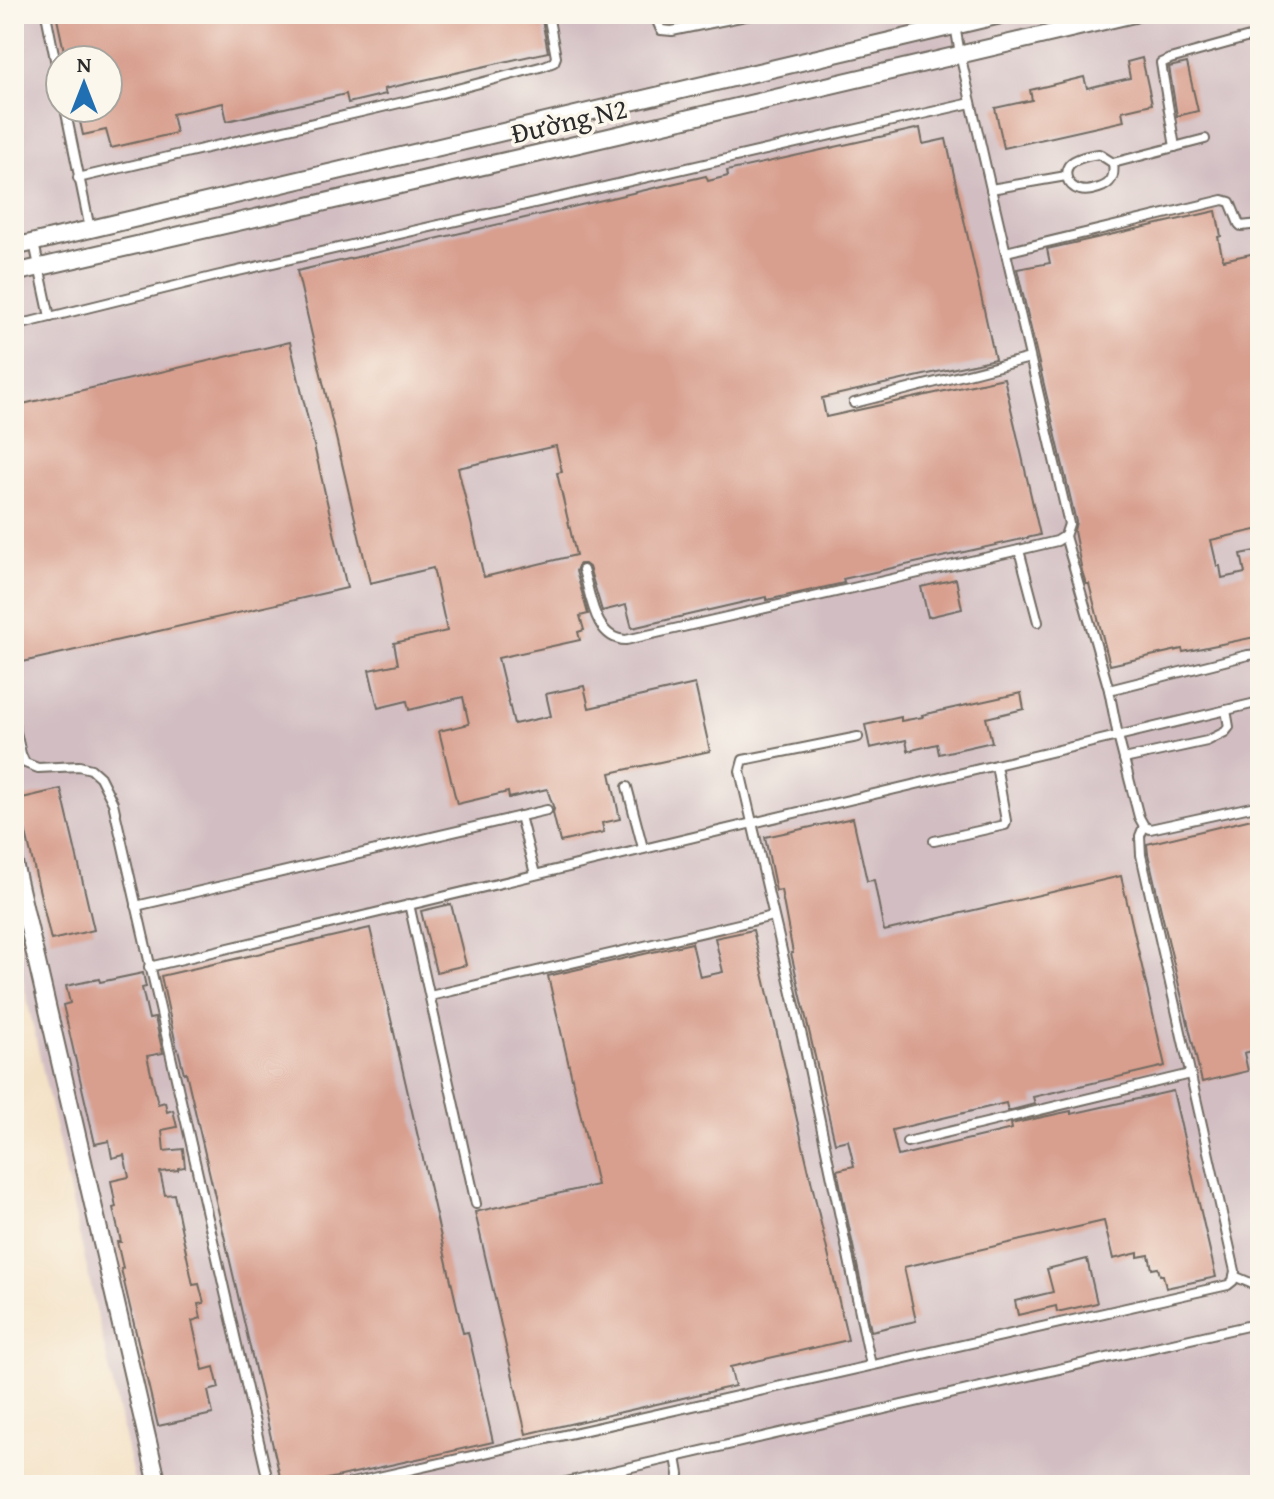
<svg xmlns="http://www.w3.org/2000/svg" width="1274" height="1499" font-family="'Gentium Book Plus',serif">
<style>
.industrial{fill:#d2bec2;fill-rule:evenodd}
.building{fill:#d89f8e;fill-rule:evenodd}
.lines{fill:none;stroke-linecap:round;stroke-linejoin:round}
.service-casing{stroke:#716b62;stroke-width:12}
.minor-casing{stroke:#716b62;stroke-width:20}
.service{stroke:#fff;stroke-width:8}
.minor{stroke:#fff;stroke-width:16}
.labels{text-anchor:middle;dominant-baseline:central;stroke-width:7;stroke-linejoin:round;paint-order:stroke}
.street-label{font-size:28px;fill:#2b2b2b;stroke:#fbf7ec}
</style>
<rect width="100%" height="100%" fill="#fbf7ec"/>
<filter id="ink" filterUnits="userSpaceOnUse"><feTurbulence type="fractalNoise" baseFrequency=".0125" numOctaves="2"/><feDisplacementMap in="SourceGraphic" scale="16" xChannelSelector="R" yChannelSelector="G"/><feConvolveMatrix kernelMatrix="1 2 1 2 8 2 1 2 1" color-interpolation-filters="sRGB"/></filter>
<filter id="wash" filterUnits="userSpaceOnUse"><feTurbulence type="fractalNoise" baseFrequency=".006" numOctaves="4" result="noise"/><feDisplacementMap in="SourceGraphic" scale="32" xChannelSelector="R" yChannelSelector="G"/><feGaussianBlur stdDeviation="1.8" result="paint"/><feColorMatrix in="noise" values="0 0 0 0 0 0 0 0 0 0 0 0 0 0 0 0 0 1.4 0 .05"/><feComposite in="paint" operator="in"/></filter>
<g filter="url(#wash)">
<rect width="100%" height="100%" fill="#f4e2c7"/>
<path class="industrial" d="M14,14H1260V1485H135L14,941ZM60,60H108V108H60Z"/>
<g id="blocks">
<g class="building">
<polygon points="56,14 541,14 548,52 384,89 386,94 348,103 346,94 227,121 223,103 172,114 176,133 111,148 106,130 83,135 77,108 108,108 108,60 66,60"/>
<polygon points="1142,58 1152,104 1122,111 1124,121 1004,148 995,108 1032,100 1030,90 1084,77 1087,88 1130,78 1127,62"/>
<polygon points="1187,63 1198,111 1177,116 1169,67"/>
<path d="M920,128L923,144L946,139L995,359L822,398L826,417L1004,378L1040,535L843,579L844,583L767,600L766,597L632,628L626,605L602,611L589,567L585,564H580L578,566L576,571L588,614L580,616L584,630L578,632L580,640L498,658L514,724L551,716L546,694L584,686L589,708L695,684L710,751L610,773L620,819L602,823L604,832L560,842L553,813L554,809L547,789L509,798L508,792L457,804L439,731L469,724L463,697L409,710L407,701L378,708L369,670L398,664L394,643L447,631L433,568L370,583L297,271L706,176L708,181L728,176L727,171ZM556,446L562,472L557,473L576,555L484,577L458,468Z"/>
<polygon points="1216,211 1221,236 1218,237 1223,260 1260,252 1260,529 1211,540 1217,566 1220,566 1222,578 1245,573 1241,554 1260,550 1260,636 1183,652 1182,649 1110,665 1089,584 1086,584 1082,571 1074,531 1076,522 1017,269 1050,263 1047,249"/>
<polygon points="290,342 347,588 14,664 14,406"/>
<polygon points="956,579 962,609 928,617 921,587"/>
<polygon points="1021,693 1024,709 986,718 992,742 939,754 937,744 908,751 906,740 870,748 865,725 901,717 901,721 923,717 922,715"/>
<polygon points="61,789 94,930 51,940 18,799"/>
<polygon points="1260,817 1260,1049 1244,1053 1248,1071 1202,1082 1160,906 1148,854 1147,844"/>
<polygon points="853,818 867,881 874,880 884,931 1121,876 1165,1066 1033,1097 1035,1104 1008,1111 1006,1103 892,1130 898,1156 1012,1129 1011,1124 1038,1118 1071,1111 1071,1114 1173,1091 1216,1277 1166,1288 1163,1275 1160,1275 1158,1268 1152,1269 1149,1255 1138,1257 1138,1253 1113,1259 1104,1221 904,1267 916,1321 871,1331 837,1170 854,1166 848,1140 835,1143 791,953 793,953 781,890 776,891 765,837"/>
<polygon points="451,904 466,965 436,972 421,911"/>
<polygon points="370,928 463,1333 468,1332 493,1442 301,1485 282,1485 186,1072 184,1073 178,1049 177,1049 161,976"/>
<polygon points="753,930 848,1340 730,1367 735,1386 526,1434 475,1212 597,1185 548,976 692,943 700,977 723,972 715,938"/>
<polygon points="143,973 146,987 142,988 149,1019 155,1018 163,1053 147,1056 158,1104 165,1102 167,1112 173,1110 177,1127 162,1130 164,1151 183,1149 185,1167 178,1168 178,1170 160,1172 165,1195 174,1194 193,1285 199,1284 204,1303 198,1304 201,1318 192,1321 203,1370 214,1367 219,1388 208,1391 213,1414 158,1426 121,1269 123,1268 117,1242 121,1242 113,1208 116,1207 111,1181 129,1177 124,1155 112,1158 109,1141 95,1144 63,1005 70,1003 66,986 99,979 100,982"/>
<polygon points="1087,1259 1097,1303 1057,1312 1056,1306 1018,1315 1015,1301 1053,1292 1047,1269"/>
</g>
</g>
</g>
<g filter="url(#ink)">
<use href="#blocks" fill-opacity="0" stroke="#716b62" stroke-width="2"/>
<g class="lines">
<defs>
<g id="service">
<polyline points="46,14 60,84"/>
<polyline points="654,14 661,30 672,31 755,14"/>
<polyline points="65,108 90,229"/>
<polyline points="1175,147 1161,63 1170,59 1260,34"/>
<path d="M1099,154L1113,163C1115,176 1112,184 1099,188C1093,190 1086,192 1080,190C1067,187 1060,169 1074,161C1081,157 1091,155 1099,154Z"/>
<polyline points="1113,163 1205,139"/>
<polyline points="78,178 438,94 544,66 554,62 556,57 548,14"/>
<polyline points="991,189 1066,176"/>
<polyline points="1006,252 1223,200 1230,202 1239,224 1241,226 1260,224"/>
<polyline points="50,317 216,276 971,103"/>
<polyline points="14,326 50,317 34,243"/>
<polyline points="854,403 1030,358"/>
<polyline points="1065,536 1109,690 1118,736 1139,817 1144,826 1150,829 1260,805"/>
<polyline points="1019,550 1038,622"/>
<path d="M583,570C591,595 594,639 626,640L1019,550L1057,541L1065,536L1069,524L991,189L960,54L953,14"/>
<polyline points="1109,690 1248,655 1260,654"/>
<polyline points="14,723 21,754 25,763 38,768 79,766 91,769 100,777 113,803 269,1485"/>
<polyline points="858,737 743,760 740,771 805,1049 871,1365"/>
<polyline points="1124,759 1207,741 1225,732 1229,727 1226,710"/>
<polyline points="627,787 643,848"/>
<polyline points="520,816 535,874"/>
<polyline points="934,841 1005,825 1006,821 996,765"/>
<polyline points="409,904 476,1204"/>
<polyline points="136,906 547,810"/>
<polyline points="149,967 1260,702"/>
<polyline points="430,996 773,916"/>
<polyline points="907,1142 1190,1074"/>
<polyline points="1234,1276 1260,1287"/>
<polyline points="676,1457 679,1474 678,1485"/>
<polyline points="343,1485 1228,1285 1233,1281 1235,1271 1141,855 1140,836 1144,826"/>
<polyline points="553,1485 1260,1323"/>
</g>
<g id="minor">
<polyline points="14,247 1005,14"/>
<polyline points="14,273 536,154 1134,14"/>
<polyline points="14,863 158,1485"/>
</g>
</defs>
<use href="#service" class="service-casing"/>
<use href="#minor" class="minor-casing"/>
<use href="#service" class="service"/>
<use href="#minor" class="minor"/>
</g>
</g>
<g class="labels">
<g class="street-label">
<text transform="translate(569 120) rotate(-13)">Đường N2</text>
</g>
</g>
<rect width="1274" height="1499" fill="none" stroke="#fbf7ec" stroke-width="48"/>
<g transform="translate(84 84)"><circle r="38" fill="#fbf7ec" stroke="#a8a59f" stroke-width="2"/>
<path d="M0-6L14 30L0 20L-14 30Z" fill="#1f6fb2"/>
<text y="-12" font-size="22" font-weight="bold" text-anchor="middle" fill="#2b2b2b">N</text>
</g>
</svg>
